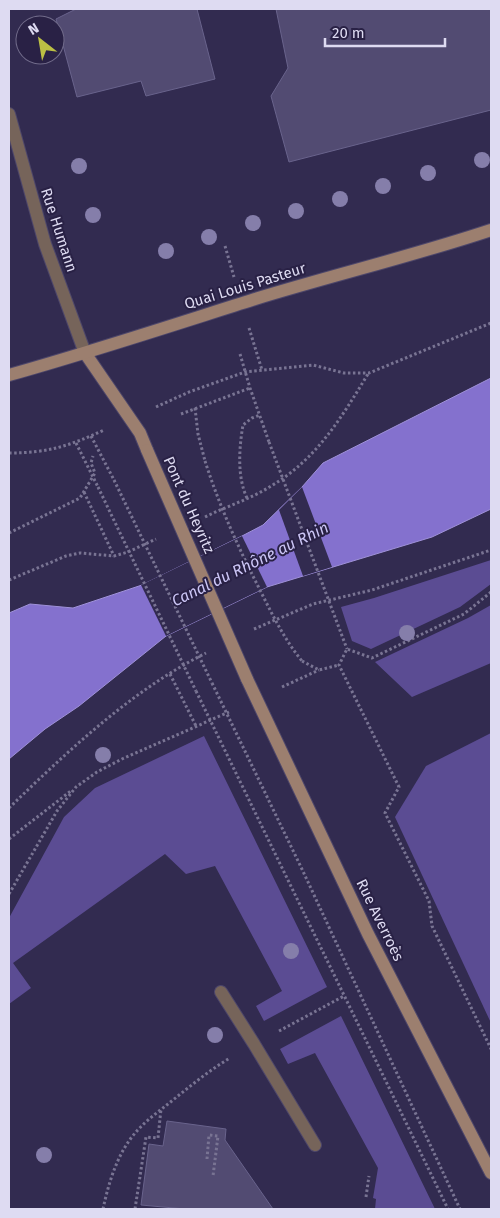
<svg xmlns="http://www.w3.org/2000/svg" width="500" height="1218" font-family="'Fira Sans',sans-serif">
<style>
.green{fill:#5b4c93}
.water{fill:#8471ce;stroke:#9f91d9}
.pier{fill:#322b50}
.building{fill:#524b72;stroke:#69638c}
.lines{fill:none;stroke-linecap:round;stroke-linejoin:round}
.service-casing{stroke:#4e476a;stroke-width:14}
.tertiary-casing{stroke:#4e476a;stroke-width:14}
.secondary-casing{stroke:#4e476a;stroke-width:14}
.path{stroke:#797493;stroke-width:3;stroke-dasharray:2.5 2.5;stroke-linecap:butt}
.service{stroke:#76645a;stroke-width:12}
.tertiary{stroke:#76645a;stroke-width:12}
.secondary{stroke:#9c7f6f;stroke-width:12}
.secondary-bridge-casing{stroke:#4e476a;stroke-width:14;stroke-linecap:butt}
.path-bridge{stroke:#797493;stroke-width:3;stroke-dasharray:2.5 2.5;stroke-linecap:butt}
.secondary-bridge{stroke:#9c7f6f;stroke-width:12}
.tree{fill:#857eaa}
.labels{text-anchor:middle;dominant-baseline:central;stroke-width:4;stroke-linejoin:round;paint-order:stroke}
.street-label{font-size:15px;fill:#dedbf2;stroke:#292145}
.water-label{font-size:16px;font-style:italic;fill:#ccc6f6;stroke:#292145}
</style>
<rect width="100%" height="100%" fill="#322b50"/>
<g class="green">
<polygon points="491,560 491,584 460,607 371,649 352,641 341,607 374,598"/>
<polygon points="491,605 491,663 412,697 375,662 468,618"/>
<polygon points="491,733 491,1023 395,817 426,766"/>
<polygon points="204,736 327,987 264,1021 256,1006 282,991 215,866 186,874 165,854 13,963 31,988 9,1004 9,918 64,817 95,788"/>
<polygon points="341,1016 435,1209 375,1209 376,1199 373,1198 378,1168 315,1053 288,1064 280,1049"/>
</g>
<polygon class="water" points="491,378 491,509 432,537 267,587 166,636 79,706 45,729 9,759 9,613 30,604 73,608 142,585 242,536 263,525 302,487 323,463"/>
<g class="pier">
<polygon points="302,487 332,567 303,576 279,510"/>
<polygon points="242,536 267,587 166,636 141,585"/>
</g>
<g class="building">
<polygon points="76,9 197,9 215,79 146,96 141,81 77,97 56,19"/>
<polygon points="276,9 491,9 491,110 289,162 271,96 288,68"/>
<polygon points="167,1121 226,1129 225,1140 273,1209 185,1209 141,1205 149,1144 163,1146"/>
</g>
<g class="lines">
<defs>
<polyline id="service" points="221,992 254,1044 315,1145"/>
<polyline id="tertiary" points="9,114 45,244 85,353"/>
<g id="secondary">
<polyline points="85,353 140,433 147,450"/>
<path d="M9,375C91,352 173,325 255,299C333,275 413,256 491,230"/>
<polyline points="247,679 368,934 491,1173"/>
</g>
</defs>
<use href="#service" class="service-casing"/>
<use href="#tertiary" class="tertiary-casing"/>
<use href="#secondary" class="secondary-casing"/>
<g class="path">
<polyline points="225,246 234,277"/>
<polyline points="249,328 262,370"/>
<polyline points="240,354 250,388 269,442"/>
<polyline points="156,407 189,392 245,372 313,365 344,373 369,373 491,323"/>
<polyline points="195,408 198,434 205,461"/>
<polyline points="181,414 250,388"/>
<polyline points="91,436 114,480"/>
<polyline points="76,443 98,487"/>
<path d="M9,453C48,453 69,446 104,430"/>
<polyline points="84,492 114,556"/>
<path d="M247,498C237,477 239,448 243,425L252,418L260,415"/>
<path d="M205,517C227,506 251,499 271,486C317,459 341,418 368,374"/>
<polyline points="9,533 80,498 95,473 91,463 93,456"/>
<polyline points="9,580 66,556 80,553 114,556 128,552 156,539"/>
<polyline points="491,592 464,614 372,658 347,649 339,665 399,787 385,813 429,901 432,926 491,1049"/>
<polyline points="254,629 313,604 372,590 491,550"/>
<polyline points="302,661 319,670 339,665"/>
<polyline points="170,674 196,726"/>
<polyline points="212,683 301,867 460,1209"/>
<polyline points="282,687 319,670"/>
<polyline points="196,691 448,1209"/>
<path d="M9,808C68,751 132,690 206,653"/>
<polyline points="9,839 72,790"/>
<polyline points="9,894 57,811 76,787 97,772 122,759 229,712"/>
<polyline points="279,1031 344,996"/>
<polyline points="207,1159 209,1135 218,1136 213,1176"/>
<polyline points="366,1197 369,1176"/>
<path d="M103,1209C108,1186 115,1161 129,1141C139,1126 154,1115 168,1104C188,1088 208,1071 230,1058"/>
<polyline points="135,1209 146,1137 158,1138 161,1109"/>
</g>
<use href="#service" class="service"/>
<use href="#tertiary" class="tertiary"/>
<use href="#secondary" class="secondary"/>
<defs>
<polyline id="secondary-bridge" points="147,450 247,679"/>
</defs>
<use href="#secondary-bridge" class="secondary-bridge-casing"/>
<g class="path-bridge">
<polyline points="269,442 347,649"/>
<path d="M205,461C219,505 238,547 259,588C272,614 284,639 302,661"/>
<polyline points="114,480 212,683"/>
<polyline points="98,487 196,691"/>
</g>
<use href="#secondary-bridge" class="secondary-bridge"/>
</g>
<g class="tree">
<circle cx="482" cy="160" r="8"/>
<circle cx="79" cy="166" r="8"/>
<circle cx="428" cy="173" r="8"/>
<circle cx="383" cy="186" r="8"/>
<circle cx="340" cy="199" r="8"/>
<circle cx="296" cy="211" r="8"/>
<circle cx="93" cy="215" r="8"/>
<circle cx="253" cy="223" r="8"/>
<circle cx="209" cy="237" r="8"/>
<circle cx="166" cy="251" r="8"/>
<circle cx="407" cy="633" r="8"/>
<circle cx="103" cy="755" r="8"/>
<circle cx="291" cy="951" r="8"/>
<circle cx="215" cy="1035" r="8"/>
<circle cx="44" cy="1155" r="8"/>
</g>
<g class="labels">
<g class="street-label">
<text transform="translate(59 230) rotate(72)">Rue Humann</text>
<text transform="translate(245 286) rotate(-17)">Quai Louis Pasteur</text>
<text transform="translate(189 505) rotate(66)">Pont du Heyritz</text>
<text transform="translate(380 920) rotate(64)">Rue Averroès</text>
</g>
<g class="water-label">
<text transform="translate(250 564) rotate(-26)">Canal du Rhône au Rhin</text>
</g>
</g>
<rect width="500" height="1218" fill="none" stroke="#dedbf2" stroke-width="20"/>
<g transform="translate(40 40) rotate(329)"><circle r="24" fill="#292145" stroke="#716b8a"/>
<path d="M0-4L9 19L0 12L-9 19Z" fill="#bcc044"/>
<text y="-8" font-size="14" font-weight="bold" text-anchor="middle" fill="#dedbf2">N</text>
</g>
<path d="M325 38v8h120v-8" fill="none" stroke="#dedbf2" stroke-width="2.5"/>
<text x="332" y="38" font-size="15" fill="#dedbf2" stroke="#292145" stroke-width="4" paint-order="stroke">20 m</text>
</svg>
